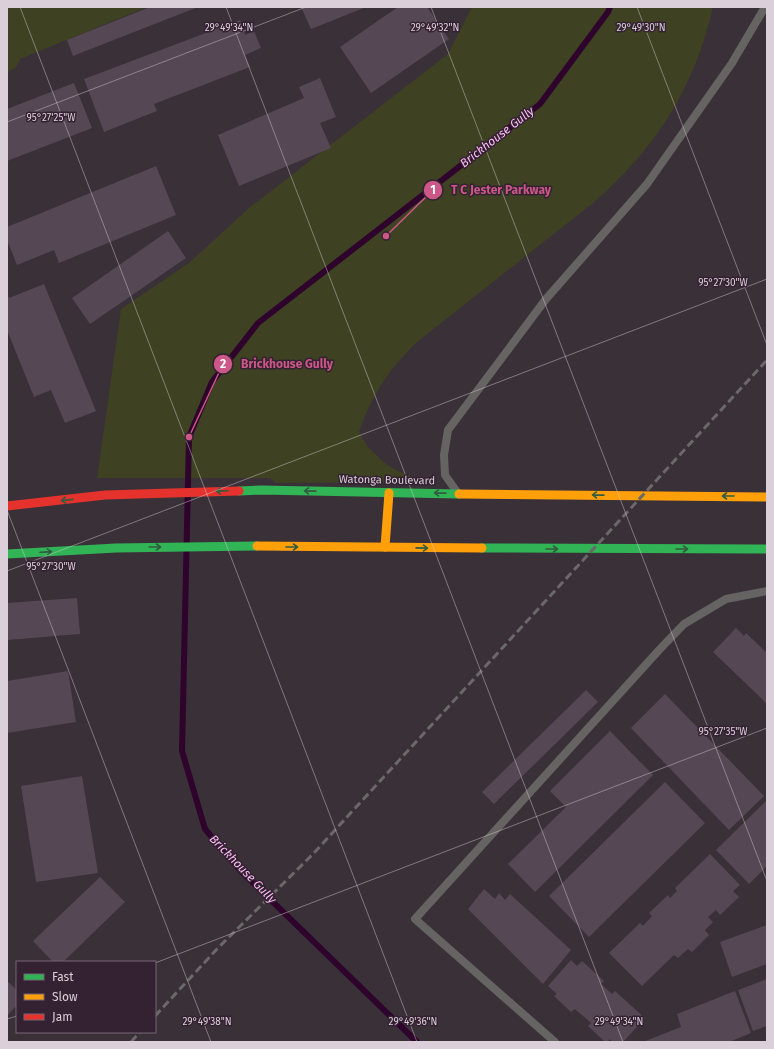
<svg xmlns="http://www.w3.org/2000/svg" width="774" height="1049" font-family="'Fira Sans',sans-serif">
<style>
.green{fill:#3e4222}
.lines{fill:none;stroke-linecap:round;stroke-linejoin:round}
.stream{stroke:#2e042c;stroke-width:6}
.building{fill:#554753}
.lane{stroke:#656462;stroke-width:8}
.fast{stroke:#30b455;stroke-width:9}
.slow{stroke:#ff9f0a;stroke-width:9}
.jam{stroke:#e5322d;stroke-width:9}
.rail{stroke:#6a6868;stroke-width:3;stroke-dasharray:8 4;stroke-linecap:butt}
.oneway{stroke:#325c40}
.ticks{fill:none;stroke:#dbcfda;stroke-width:1;stroke-opacity:0.45}
.labels{text-anchor:middle;dominant-baseline:central;stroke-width:3;stroke-linejoin:round;paint-order:stroke}
.street-label{font-size:11px;fill:#dbcfda;stroke:#342132}
.water-label{font-size:12px;font-style:italic;fill:#fdbef6;stroke:#342132}
.ticks-label{font-size:10px;text-anchor:middle;fill:#dbcfda;stroke:#342132;stroke-width:3;stroke-linejoin:round;paint-order:stroke}
.leader{fill:none;stroke:#cb5887;stroke-width:1.5}
.callout-dot{fill:#cb5887;stroke:#342132;stroke-width:1.5}
.mark-label{font-size:12px;text-anchor:middle;font-weight:bold;fill:#fff}
.callout-label{font-size:12px;text-anchor:middle;font-weight:bold;fill:#cb5887;stroke:#342132;stroke-width:3;stroke-linejoin:round;paint-order:stroke}
</style>
<rect width="100%" height="100%" fill="#3a3038"/>
<g class="green">
<path d="M7,7H147L20,59C18,66 14,70 7,72Z"/>
<path d="M472,7H713C694,89 656,148 593,203L417,342C389,369 372,395 359,432C375,463 403,478 437,482L276,483L270,478H97L121,309L189,263L249,208L448,54Z"/>
</g>
<g class="lines">
<polyline class="stream" points="417,1042 241,871 205,829 182,751 189,437 212,382 258,323 540,104 608,12 610,7"/>
</g>
<g class="building">
<polygon points="150,7 198,7 73,56 67,40"/>
<polygon points="301,7 366,7 311,29"/>
<polygon points="398,7 427,7 449,39 371,93 340,47"/>
<polygon points="240,20 245,35 254,31 261,48 245,55 250,67 154,104 157,111 104,132 84,79"/>
<polygon points="320,78 336,117 320,123 331,148 239,186 218,135 304,98 299,87"/>
<polygon points="74,83 92,128 7,161 7,109"/>
<polygon points="156,166 176,215 59,263 54,250 17,265 7,240 7,227"/>
<polygon points="168,231 186,258 90,324 72,298"/>
<polygon points="44,284 96,411 65,423 51,390 34,397 7,330 7,293 9,298"/>
<polygon points="77,598 80,634 7,640 7,603"/>
<polygon points="736,628 744,636 746,633 767,653 767,704 713,652"/>
<polygon points="68,671 76,722 7,733 7,681"/>
<polygon points="586,690 598,702 494,804 482,792"/>
<polygon points="665,694 764,796 729,830 631,728"/>
<polygon points="610,731 653,775 535,892 508,864 566,807 550,791"/>
<polygon points="82,776 98,873 36,882 21,786"/>
<polygon points="665,782 705,823 589,937 549,896"/>
<polygon points="767,800 767,866 749,884 716,850"/>
<polygon points="710,854 740,885 733,891 739,897 720,915 716,910 708,917 713,922 705,930 709,935 692,952 688,949 678,958 674,955 642,986 609,953 640,923 643,926 652,916 649,913 668,895 670,898 677,891 675,888"/>
<polygon points="100,877 125,902 63,962 53,962 33,941"/>
<polygon points="484,889 495,899 499,893 505,900 510,894 571,950 543,984 468,909"/>
<polygon points="767,925 767,964 732,977 720,942"/>
<polygon points="571,960 577,966 582,961 604,981 601,984 612,994 615,991 645,1018 623,1042 612,1042 610,1039 607,1042 605,1042 588,1026 591,1023 575,1009 571,1012 554,996 557,994 548,986"/>
<polygon points="767,979 767,1026 753,1031 738,990"/>
<polygon points="7,981 17,990 17,1005 7,1016"/>
<polygon points="735,991 751,1033 729,1042 643,1042 681,1027 677,1014"/>
</g>
<g class="lines">
<g class="lane">
<polyline points="457,492 445,475 444,455 448,430 546,299 647,184 732,63 765,7"/>
<polyline points="555,1042 415,919 660,649 684,624 726,599 767,591"/>
</g>
<g class="fast">
<polyline points="239,491 261,490 459,494"/>
<polyline points="482,548 767,549"/>
<polyline points="7,554 116,548 257,546"/>
</g>
<g class="slow">
<polyline points="459,494 767,497"/>
<polyline points="257,546 482,548"/>
<polyline points="385,547 389,493"/>
</g>
<polyline class="jam" points="7,506 105,495 239,491"/>
<g class="rail">
<polyline points="155,1016 217,949 313,854 767,360"/>
<polyline points="131,1042 140,1032"/>
</g>
</g>
<defs><path id="oneway-shaft" d="M-6 0H5M1.5-3L5.5 0L1.5 3" fill="none" stroke-width="1.6" stroke-linecap="round" stroke-linejoin="round"/></defs>
<g class="oneway">
<use href="#oneway-shaft" transform="translate(222 491) rotate(178)"/>
<use href="#oneway-shaft" transform="translate(310 491) rotate(-179)"/>
<use href="#oneway-shaft" transform="translate(440 493) rotate(-179)"/>
<use href="#oneway-shaft" transform="translate(598 495) rotate(-179)"/>
<use href="#oneway-shaft" transform="translate(728 496) rotate(-180)"/>
<use href="#oneway-shaft" transform="translate(67 500) rotate(174)"/>
<use href="#oneway-shaft" transform="translate(155 547)"/>
<use href="#oneway-shaft" transform="translate(292 547)"/>
<use href="#oneway-shaft" transform="translate(422 548) rotate(1)"/>
<use href="#oneway-shaft" transform="translate(552 549)"/>
<use href="#oneway-shaft" transform="translate(682 549)"/>
<use href="#oneway-shaft" transform="translate(46 552) rotate(-4)"/>
</g>
<path class="ticks" d="M20,7L417,1042M226,7L623,1042M431,7L767,881M637,7L767,345M7,122L306,7M7,510L211,1042M7,571L767,279M155,963L767,728M7,1019L17,1016"/>
<g class="labels">
<g class="street-label">
<text transform="translate(387 480) rotate(1)">Watonga Boulevard</text>
</g>
<g class="water-label">
<text transform="translate(497 137) rotate(-38)">Brickhouse Gully</text>
<text transform="translate(243 869) rotate(46)">Brickhouse Gully</text>
</g>
</g>
<g class="ticks-label">
<text x="229" y="31">29°49'34"N</text>
<text x="435" y="31">29°49'32"N</text>
<text x="641" y="31">29°49'30"N</text>
<text x="51" y="121">95°27'25"W</text>
<text x="723" y="286">95°27'30"W</text>
<text x="51" y="570">95°27'30"W</text>
<text x="723" y="735">95°27'35"W</text>
<text x="207" y="1025">29°49'38"N</text>
<text x="413" y="1025">29°49'36"N</text>
<text x="619" y="1025">29°49'34"N</text>
</g>
<path class="leader" d="M386 236L433 190M189 437L223 364"/>
<g class="callout-dot">
<circle cx="386" cy="236" r="4"/>
<circle cx="189" cy="437" r="4"/>
<circle cx="433" cy="190" r="10"/>
<circle cx="223" cy="364" r="10"/>
</g>
<g class="mark-label">
<text x="433" y="194">1</text>
<text x="223" y="368">2</text>
</g>
<g class="callout-label">
<text x="501" y="194">T C Jester Parkway</text>
<text x="287" y="368">Brickhouse Gully</text>
</g>
<rect width="774" height="1049" fill="none" stroke="#dbcfda" stroke-width="16"/>
<rect x="16" y="961" width="140" height="72" fill="#342132" stroke="#776775"/>
<rect x="24" y="974" width="20" height="6" fill="#30b455" stroke="#776775"/>
<text x="52" y="981" font-size="12" fill="#dbcfda">Fast</text>
<rect x="24" y="994" width="20" height="6" fill="#ff9f0a" stroke="#776775"/>
<text x="52" y="1001" font-size="12" fill="#dbcfda">Slow</text>
<rect x="24" y="1014" width="20" height="6" fill="#e5322d" stroke="#776775"/>
<text x="52" y="1021" font-size="12" fill="#dbcfda">Jam</text>
</svg>
